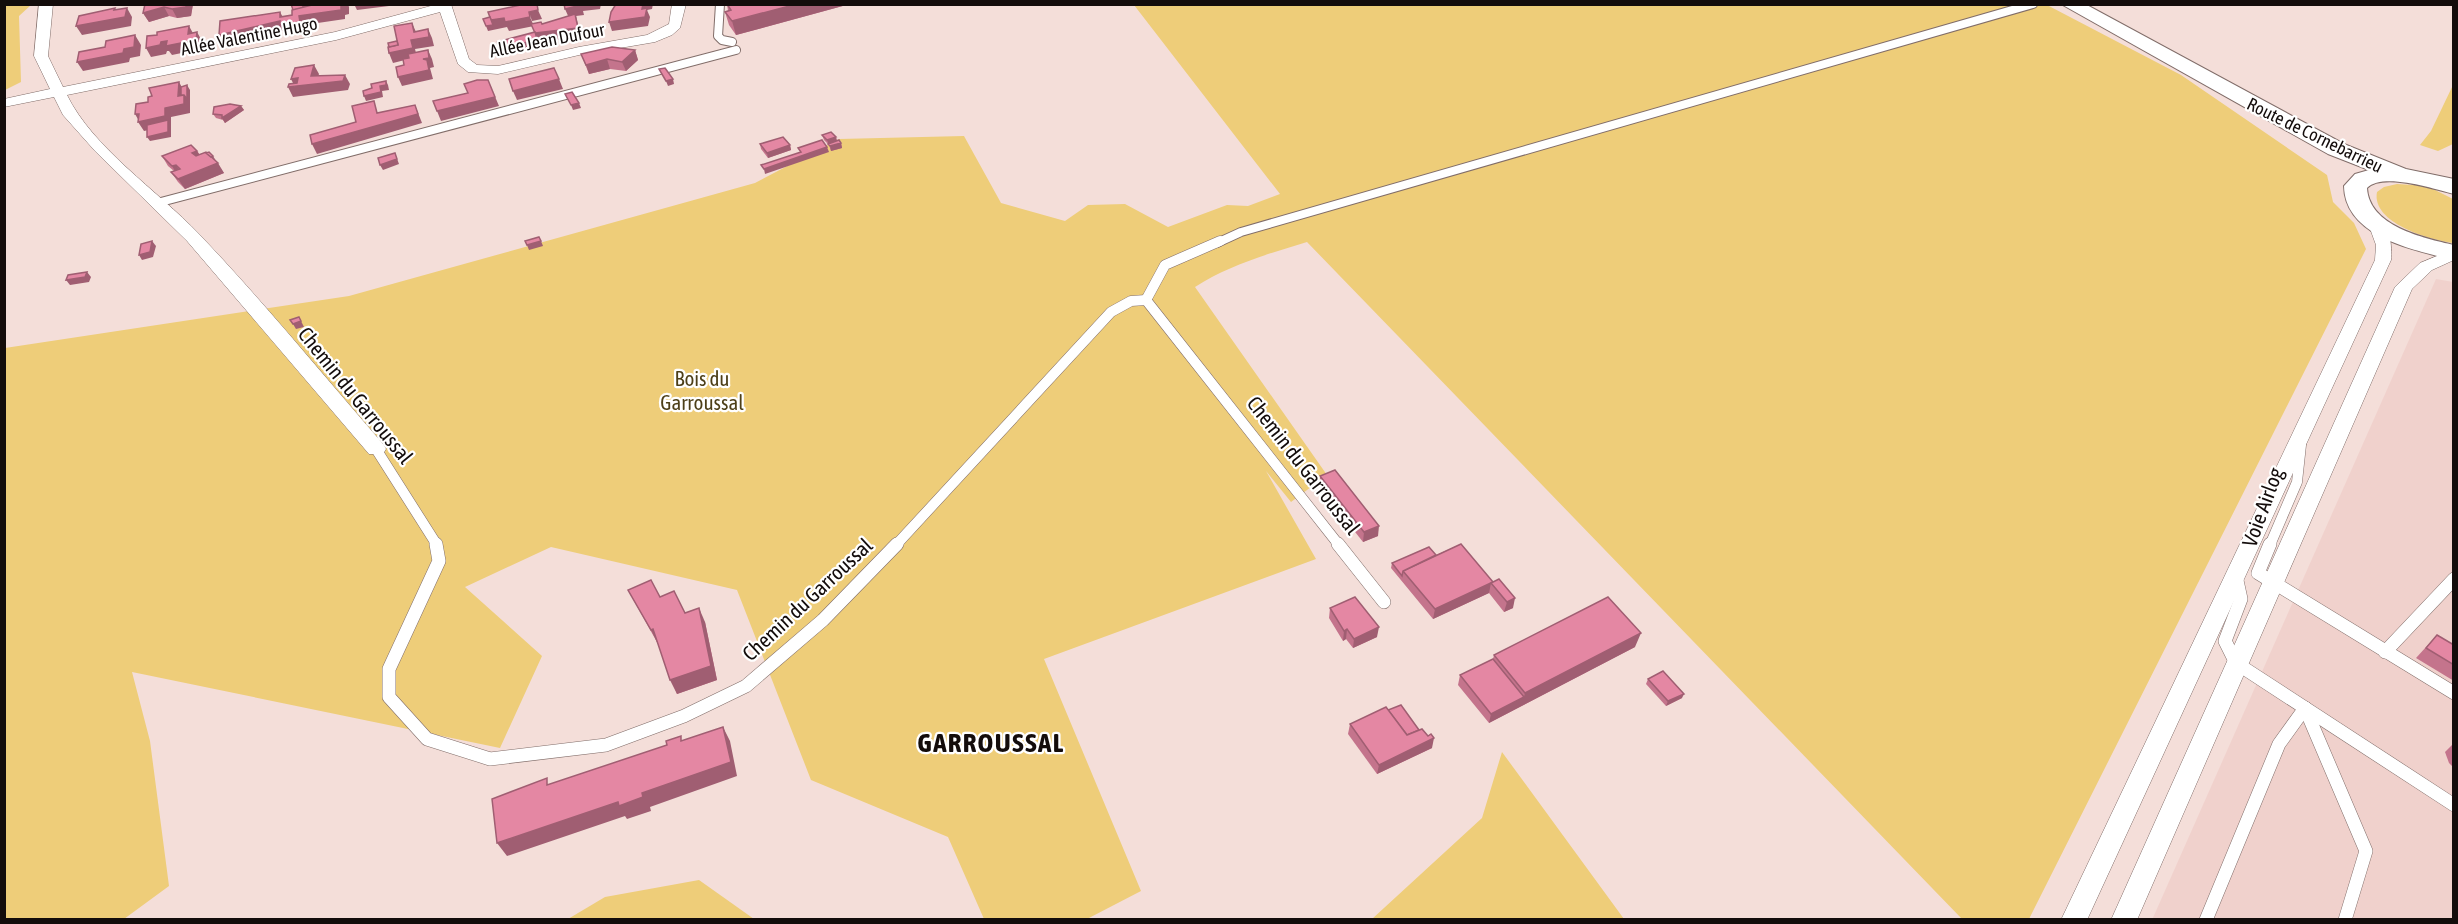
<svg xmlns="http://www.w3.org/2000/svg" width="2458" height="924" font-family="'Asap Condensed',sans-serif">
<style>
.built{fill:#f0d1cc}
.green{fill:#eecd79}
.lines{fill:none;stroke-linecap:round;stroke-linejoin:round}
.service-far2-casing{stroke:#816d69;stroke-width:10}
.service-far1-casing{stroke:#816d69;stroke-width:11}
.service-casing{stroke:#816d69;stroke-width:14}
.minor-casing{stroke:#816d69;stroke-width:1}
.secondary-casing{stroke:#816d69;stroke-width:2}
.service-far2{stroke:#fff;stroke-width:8}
.service-far1{stroke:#fff;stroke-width:10}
.service{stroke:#fff;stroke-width:13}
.minor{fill:#fff;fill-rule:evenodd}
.secondary{fill:#fff;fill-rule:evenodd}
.wall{fill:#c4748c}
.shaded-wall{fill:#a05e72}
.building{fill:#e487a3;stroke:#a05e72;stroke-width:1.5}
.labels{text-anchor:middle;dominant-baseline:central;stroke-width:4.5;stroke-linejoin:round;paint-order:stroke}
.far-street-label{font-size:18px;fill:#130c0b;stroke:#fff}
.park-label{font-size:21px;fill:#4d3f18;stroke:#fff}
.street-label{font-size:21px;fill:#130c0b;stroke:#fff}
.district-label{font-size:27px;font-weight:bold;letter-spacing:1.5px;fill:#130c0b;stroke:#fff}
</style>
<rect width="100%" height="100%" fill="#f4ded9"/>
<polygon class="built" points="2436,279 2453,282 2453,919 2152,920"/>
<g class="green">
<polygon points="5,4 31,5 19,16 21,82 5,90"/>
<path d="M1134,5H2047L2181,75L2327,175L2333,202L2354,223L2366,249L2029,919H1962L1307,242C1268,254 1229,265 1195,287L1327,475L1291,502L1266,471L1316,559L1044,659L1141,891L1087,919H984L948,837L811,780L737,590L551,547L465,587L542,656L500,748L132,672L150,741L169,886L124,919L5,920V348L349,296L755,183L839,139L964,136L1001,203L1065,221L1088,205L1125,204L1168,227L1227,205L1248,206L1280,194Z"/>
<polygon points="2453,85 2453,144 2438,151 2420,145 2431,131"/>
<path d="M2397,184L2427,186L2453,199V243C2430,240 2371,223 2377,192L2384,187Z"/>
<polygon points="1502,752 1624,919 1372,919 1482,818"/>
<polygon points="699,880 754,919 568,919 605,897"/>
</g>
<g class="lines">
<defs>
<g id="service-far2">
<polyline points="720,4 718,36 722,40 732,42"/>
<polyline points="157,203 736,50"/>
<polyline points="1217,243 1241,232 2033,4"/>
</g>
<g id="service-far1">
<polyline points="1146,300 1165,265 1220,241"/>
<polyline points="376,449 437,545"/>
<polyline points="896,545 1111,312 1131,301 1146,300 1339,545"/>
<polyline points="2270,545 2297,482 2301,445"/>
</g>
<g id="service">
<polyline points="436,544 439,561 389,669 389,697 427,739 490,759 606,745 684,716 746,686 823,620 897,544"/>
<polyline points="1338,544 1384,602"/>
<polyline points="2270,544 2258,573 2454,693"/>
<polyline points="2236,576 2241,599 2225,641 2236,663 2454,805"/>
<polyline points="2385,652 2454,579"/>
<polyline points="2305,708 2366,851 2345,920"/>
<polyline points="2206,920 2279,744 2305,708"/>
</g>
<g id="minor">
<path d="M39,4H53L48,56L63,87L335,32L438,4H451L469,59L477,65L498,66L579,47L647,35L669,24L672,4H686L680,28L672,35L655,42L579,55L498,74L468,72L458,64L440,12L336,40L67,95C93,148 157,190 199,234C263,301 322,374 383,444L386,449L383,454H369L187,241L95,151L63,115L54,97L4,107V99L50,89L34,56Z"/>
<path d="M2376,218C2391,222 2392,247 2391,260L2087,920H2061L2375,260L2376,245L2368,223Z"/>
<polygon points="2454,249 2454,260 2432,270 2412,289 2137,920 2111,920 2395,287 2420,263"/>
</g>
<path id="secondary" d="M2061,4H2085L2344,144L2406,169L2454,179V194C2434,189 2383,172 2367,188C2369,226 2423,238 2454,245V260C2414,250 2345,237 2344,186L2355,174L2369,170L2328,154Z"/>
</defs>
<use href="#service-far2" class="service-far2-casing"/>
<use href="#service-far1" class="service-far1-casing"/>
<use href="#service" class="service-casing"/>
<use href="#minor" class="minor-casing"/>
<use href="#secondary" class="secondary-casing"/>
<use href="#service-far2" class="service-far2"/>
<use href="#service-far1" class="service-far1"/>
<use href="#service" class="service"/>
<use href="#minor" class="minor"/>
<use href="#secondary" class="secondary"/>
</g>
<g class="wall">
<polygon points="145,4 193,4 191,16 177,18 169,16 149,22 143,13"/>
<polygon points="727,4 850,4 736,35 729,25 725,12 728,11"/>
<polygon points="635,50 638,60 626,71 610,69 589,74 581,54"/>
<polygon points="241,106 244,110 225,123 223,120 216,118 213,114"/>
<polygon points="822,135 836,137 837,141 841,143 842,148 831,151 829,145 824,140"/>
<polygon points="760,144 790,145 791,150 768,158 761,149"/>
<polygon points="197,151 200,155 216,161 215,161 224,173 185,189 178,182 171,172 174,171 168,166 162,156"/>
<polygon points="1320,476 1378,536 1363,542 1319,486"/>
<polygon points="1461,544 1513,608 1504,612 1489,593 1433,619 1391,568 1392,563 1436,555"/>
<polygon points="628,590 660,597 685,613 705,622 717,680 677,694 658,644"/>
<polygon points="1330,608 1377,637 1353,648 1346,639 1343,641 1329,618"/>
<polygon points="2437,635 2454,645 2454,681 2416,658"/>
<polygon points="1635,647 1489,723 1458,685 1460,675 1493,659 1494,655"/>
<polygon points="1648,679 1682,698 1666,706 1646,684"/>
<polygon points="1388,710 1432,748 1377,774 1348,734 1350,724"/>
<polygon points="2454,743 2454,768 2449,763 2445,752"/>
</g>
<g class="shaded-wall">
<polygon points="186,4 193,4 191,16 177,18 172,9"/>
<polygon points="303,4 304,4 305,6 306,15 345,4 348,4 349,7 349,14 345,15 345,19 304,25 304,31 285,34 283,31 224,44 219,35 280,17 280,12 285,21 297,19"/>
<polygon points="354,4 389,4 389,6 357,10"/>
<polygon points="580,4 601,4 600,9 583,11 584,15 576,16 581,37 538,42 539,44 502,55 500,51 535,33 569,18 565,9"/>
<polygon points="643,4 653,4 652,9 647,10 650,17 648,26 612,31 609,22 642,9"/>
<polygon points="797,4 850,4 736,35 732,21"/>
<polygon points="164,7 169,16 149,22 143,13"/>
<polygon points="115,8 120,17 127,8 132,17 131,26 82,35 76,26 114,10"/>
<polygon points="538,10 542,19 532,21 529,12"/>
<polygon points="490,17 530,17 534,26 509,31 507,27 488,31 486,26"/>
<polygon points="412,23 416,32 428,29 432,38 434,46 415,49 417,57 393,63 389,53 411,40 414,32"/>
<polygon points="189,26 194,35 197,32 202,41 201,49 172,55 169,51 167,51 166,54 151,57 146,48 161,42 188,34"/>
<polygon points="135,35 141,45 140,56 130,58 129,62 83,71 77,62 124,49"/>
<polygon points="428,50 432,59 434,67 430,68 433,79 402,86 398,77 423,59"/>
<polygon points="635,50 638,60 626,71 622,62"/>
<polygon points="607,59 610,69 589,74 586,65"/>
<polygon points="314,65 319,74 316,84 345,75 350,84 348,90 293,97 288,87 295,87 291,79 311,76"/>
<polygon points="559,79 563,89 517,100 513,91"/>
<polygon points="673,79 674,84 668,86 666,81"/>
<polygon points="488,80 499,106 441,121 437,111 495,97"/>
<polygon points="386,81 388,85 389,90 382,91 383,97 366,101 364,96 380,86"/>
<polygon points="179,82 184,91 187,85 190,90 190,113 171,117 171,137 150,141 147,137 168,126 144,131 138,122 139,121 135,114 178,96"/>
<polygon points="579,103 581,108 573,110 571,105"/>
<polygon points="415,105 422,123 317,154 312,144"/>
<polygon points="241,106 244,110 225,123 222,118"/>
<polygon points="836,137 837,142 829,145 827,140"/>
<polygon points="841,143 842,148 831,151 830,146"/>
<polygon points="790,145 791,150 768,158 767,153"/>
<polygon points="827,147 829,152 765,174 764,169"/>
<polygon points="197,151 203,160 213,156 216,161 202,166 192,153"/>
<polygon points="395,153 399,164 383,170 380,165"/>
<polygon points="218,163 224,173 185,189 178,179"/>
<polygon points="176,165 182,174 178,176 172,166"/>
<polygon points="152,241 156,246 153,257 142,260 139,255"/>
<polygon points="541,241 543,246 529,250 527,245"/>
<polygon points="87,272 91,277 89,282 70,285 66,280"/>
<polygon points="301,321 304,327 296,329 293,324"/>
<polygon points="1379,526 1378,536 1363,542 1364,532"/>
<polygon points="1491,583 1489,593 1433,619 1435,609"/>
<polygon points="1515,598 1513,608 1504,612 1507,602"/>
<polygon points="699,608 705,622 717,680 677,694 670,680"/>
<polygon points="1379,627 1377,637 1353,648 1354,639"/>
<polygon points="653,629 658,644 651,630"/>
<polygon points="1347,629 1346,639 1343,641 1344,631"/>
<polygon points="1641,633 1635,647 1489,723 1491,714 1524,697 1525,693"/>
<polygon points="1684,694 1682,698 1666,706 1668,701"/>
<polygon points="723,727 730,741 737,776 650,807 651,811 627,819 625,816 507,856 497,843 642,793"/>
<polygon points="1434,738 1432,748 1377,774 1379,765"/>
</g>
<g class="building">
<polygon points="145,4 186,4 186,7 172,9 164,7 143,13"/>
<polygon points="291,4 303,4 303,8 293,10"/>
<polygon points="316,4 345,4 345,5 341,6 341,10 299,16 300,22 280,25 280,21 219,35 220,21 280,12 280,17 292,15 292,10"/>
<polygon points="525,4 537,4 538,10 529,12 530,17 505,22 504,18 491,20 488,12"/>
<polygon points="564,4 581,4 581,5 565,9"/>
<polygon points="616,4 643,4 642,9 647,8 645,17 609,22 611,12"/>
<polygon points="727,4 797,4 732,21 725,12 731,10"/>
<polygon points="115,8 114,10 127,8 125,17 76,26 79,16"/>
<polygon points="575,14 578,28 535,33 531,24 541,22 542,24"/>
<polygon points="490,17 493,25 486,26 483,19"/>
<polygon points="412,23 414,32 428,29 429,37 411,40 413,48 389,53 388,47 398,45 394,26"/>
<polygon points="189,26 188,34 197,32 196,40 166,46 167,41 161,42 160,45 146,48 147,36 157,35 157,32"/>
<polygon points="535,32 537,39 500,51 497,42"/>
<polygon points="135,35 134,47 124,49 123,53 77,62 79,52 105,47 106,41"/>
<polygon points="397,41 398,45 389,47 388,43"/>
<polygon points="612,47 635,50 622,62 607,59 586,65 581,54"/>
<polygon points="428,50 429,58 423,59 427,60 429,70 398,77 396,67 404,65 403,59 409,58 408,54"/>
<polygon points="314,65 311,76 345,75 343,81 288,87 289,84 297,83 298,78 291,79 295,68"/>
<polygon points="554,68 559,79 513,91 509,79"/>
<polygon points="665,68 673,79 666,81 659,69"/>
<polygon points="477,80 488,80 495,97 437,111 433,101 468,93 464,84"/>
<polygon points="386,81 386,85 380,86 381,92 364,96 363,91 372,88 371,84"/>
<polygon points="179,82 178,96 184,95 184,104 165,108 165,116 138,122 139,114 135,114 136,104 148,102 148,97 152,96 149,88"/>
<polygon points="187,85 187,99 184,95 181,95 181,87"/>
<polygon points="572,92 579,103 571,105 565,94"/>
<polygon points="374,101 377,113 415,105 418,114 312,144 310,135 356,122 352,106"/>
<polygon points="230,104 241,106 222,118 222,115 213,114 214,107"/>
<polygon points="168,120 168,132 147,137 147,125"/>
<polygon points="831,132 836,137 827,140 822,135"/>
<polygon points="783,137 790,145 767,153 760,144"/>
<polygon points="822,140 827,147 764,169 761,165 801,152 798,148"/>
<polygon points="839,140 841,143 830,146 828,144"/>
<polygon points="191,145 197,151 192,153 196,156 206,152 218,163 178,179 171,172 180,169 176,165 172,166 162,156"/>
<polygon points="209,152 213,156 211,157 206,153"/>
<polygon points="395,153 397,159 380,165 378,158"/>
<polygon points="539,237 541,241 527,245 525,241"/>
<polygon points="152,241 150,252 139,255 141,244"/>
<polygon points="87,272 85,277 66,280 68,275"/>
<polygon points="299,317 301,321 293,324 290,320"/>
<polygon points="1335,470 1379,526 1364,532 1320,476"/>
<polygon points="1461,544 1493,582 1435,609 1403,571"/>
<polygon points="1429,547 1436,555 1403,571 1402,576 1392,563"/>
<polygon points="1499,579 1515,598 1507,602 1491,583"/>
<polygon points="651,580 660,597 674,591 685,613 699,608 711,666 670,680 653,629 651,630 628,590"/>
<polygon points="1355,597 1379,627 1354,639 1347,629 1344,631 1330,608"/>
<polygon points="1608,597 1641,633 1525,693 1494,655"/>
<polygon points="2437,635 2454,645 2454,665 2426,648"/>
<polygon points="1493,659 1524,697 1491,714 1460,675"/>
<polygon points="1663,671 1684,694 1668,701 1648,679"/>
<polygon points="1401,705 1419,730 1407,735 1388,710"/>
<polygon points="1386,707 1407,735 1422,729 1428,736 1431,734 1434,738 1379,765 1350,724"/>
<polygon points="723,727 731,762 642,793 643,797 619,806 618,802 497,843 492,799 547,778 547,785 667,745 666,741 681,736 681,741"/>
</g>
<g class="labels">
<g class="far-street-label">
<text transform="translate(249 36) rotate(-11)">Allée Valentine Hugo</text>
<text transform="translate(547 40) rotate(-11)">Allée Jean Dufour</text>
<text transform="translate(2315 135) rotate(26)">Route de Cornebarrieu</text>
</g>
<g class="park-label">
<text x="702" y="378">Bois du<tspan x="702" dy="24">Garroussal</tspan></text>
</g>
<g class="street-label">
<text transform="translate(356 395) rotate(51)">Chemin du Garroussal</text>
<text transform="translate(1304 465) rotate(52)">Chemin du Garroussal</text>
<text transform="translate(2262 507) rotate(-70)">Voie Airlog</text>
<text transform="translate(807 599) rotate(-43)">Chemin du Garroussal</text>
</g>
<g class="district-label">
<text x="991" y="742">GARROUSSAL</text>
</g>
</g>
<rect width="2458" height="924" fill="none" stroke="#130c0b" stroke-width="12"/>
</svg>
